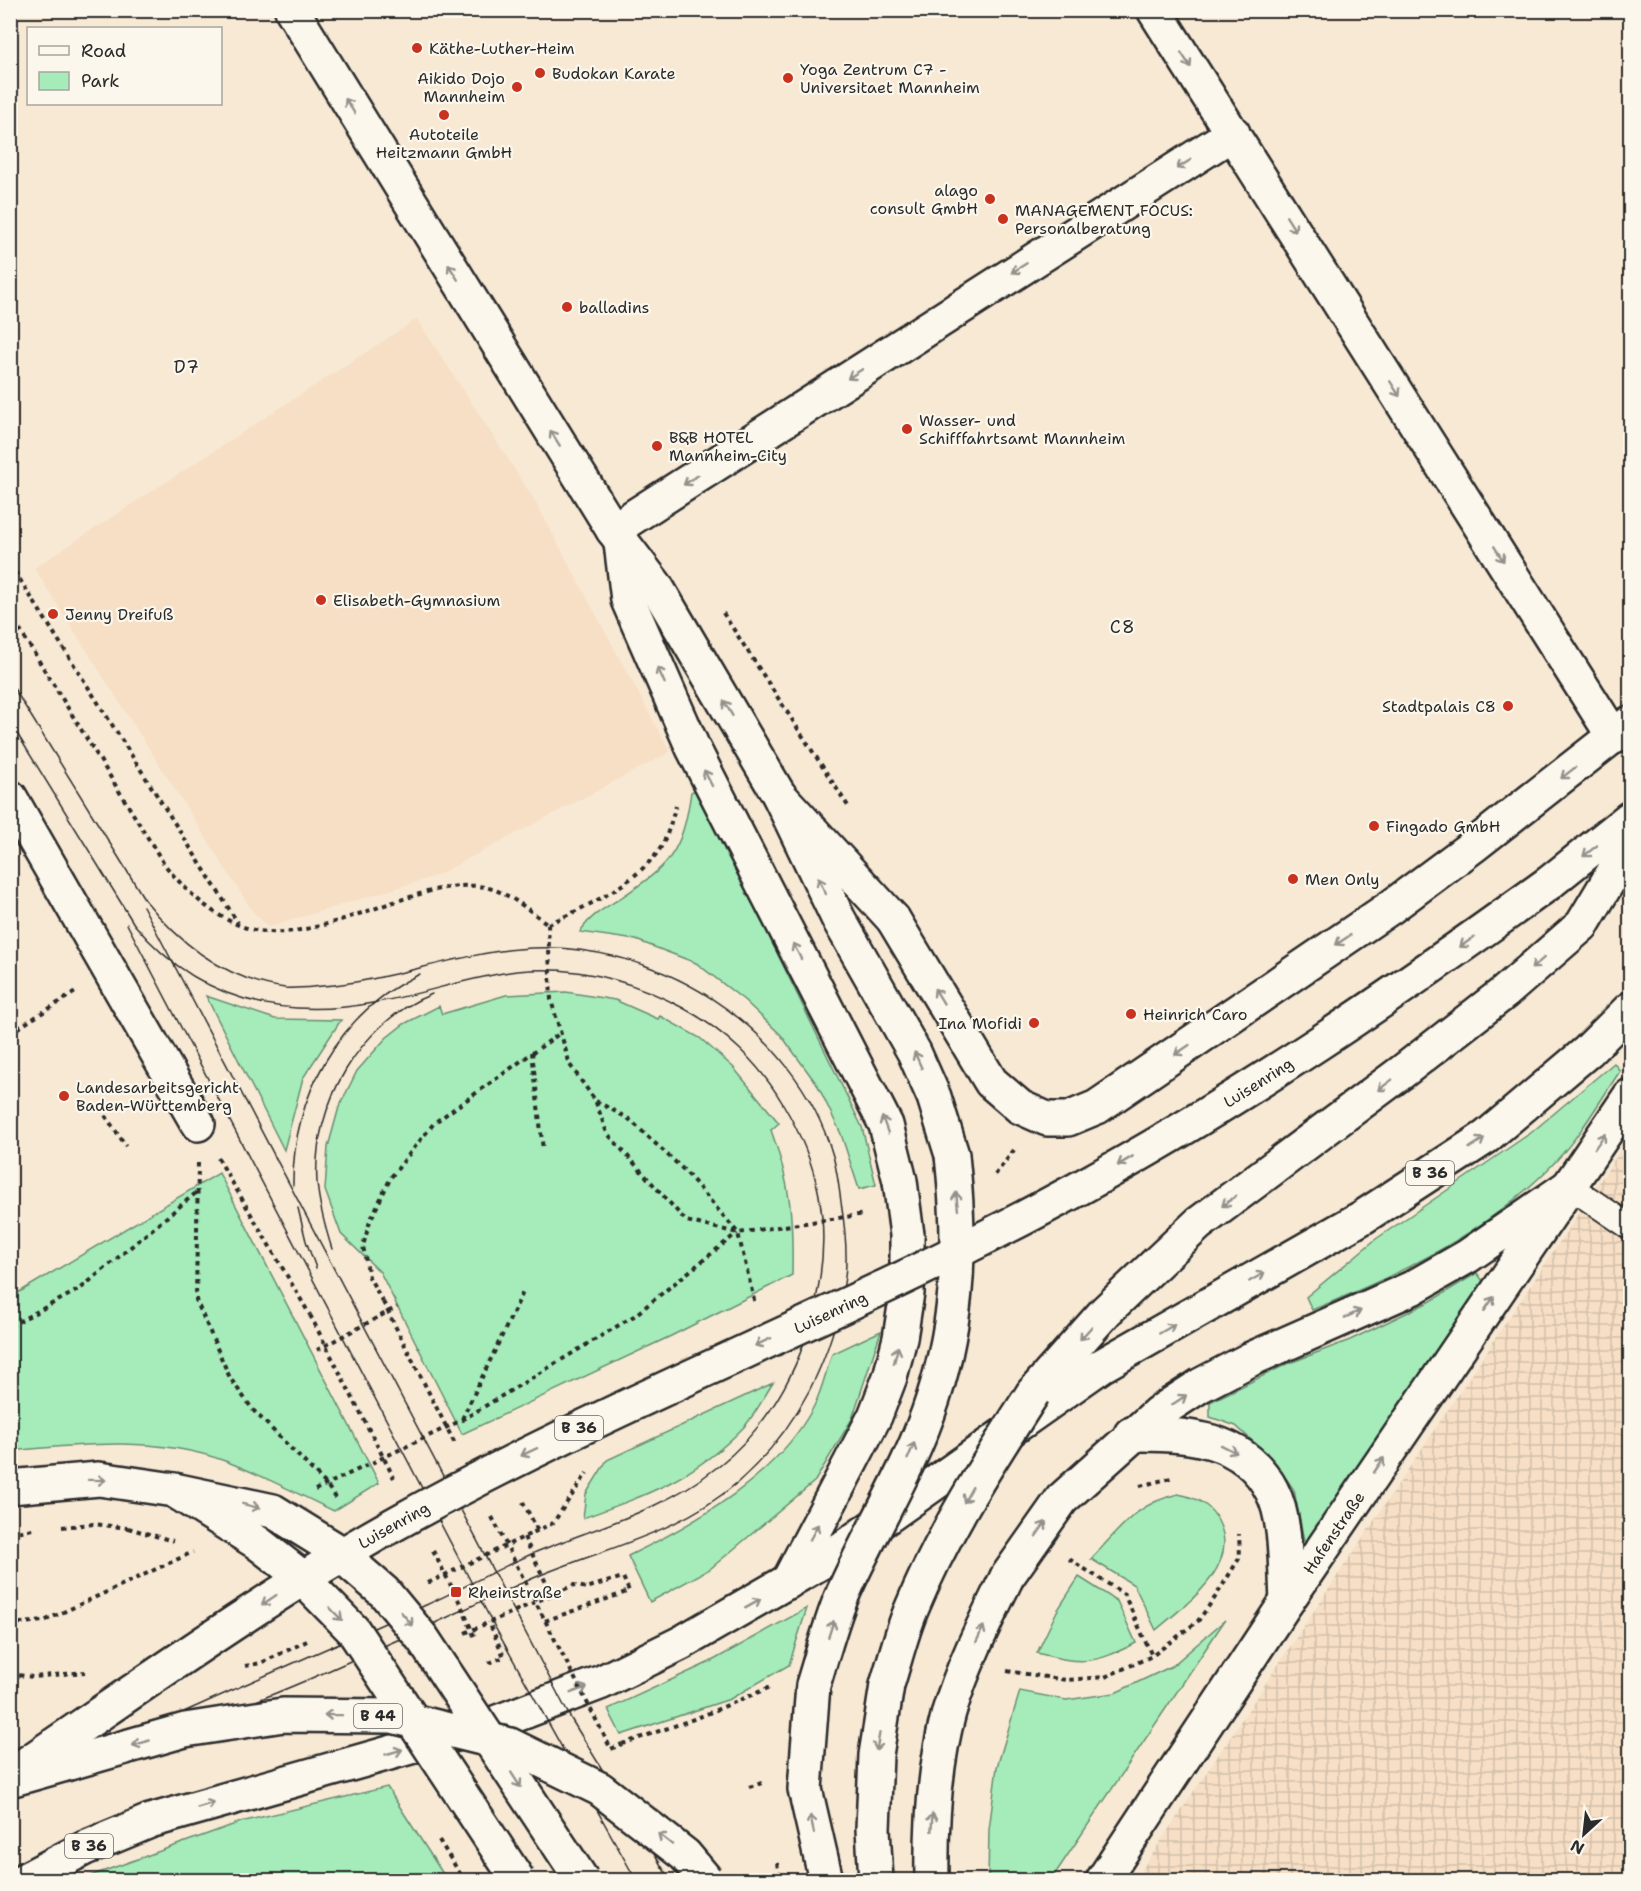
<svg xmlns="http://www.w3.org/2000/svg" width="1641" height="1891" font-family="'Shantell Sans',sans-serif">
<style>
.built{fill:#f6dfc5}
.industrial{fill:url(#industrial-grid)}
.green{fill:#a5ecba;stroke:#688c72;stroke-width:1.5}
.lines{fill:none;stroke-linecap:round;stroke-linejoin:round}
.lane-casing{stroke:#2b2b2b;stroke-width:28}
.street-casing{stroke:#2b2b2b;stroke-width:38}
.secondary-casing{stroke:#2b2b2b;stroke-width:38}
.primary-casing{stroke:#2b2b2b;stroke-width:38}
.highway-casing{stroke:#2b2b2b;stroke-width:38}
.path{stroke:#2b2b2b;stroke-width:4;stroke-dasharray:4.5 4.5;stroke-linecap:butt}
.lane{stroke:#fbf7ec;stroke-width:24}
.street{stroke:#fbf7ec;stroke-width:33}
.secondary{stroke:#fbf7ec;stroke-width:33}
.primary{stroke:#fbf7ec;stroke-width:33}
.highway{stroke:#fbf7ec;stroke-width:33}
.tram{stroke:#2b2b2b;stroke-width:1.5}
.street-bridge-casing{stroke:#2b2b2b;stroke-width:38;stroke-linecap:butt}
.primary-bridge-casing{stroke:#2b2b2b;stroke-width:38;stroke-linecap:butt}
.highway-bridge-casing{stroke:#2b2b2b;stroke-width:38;stroke-linecap:butt}
.path-bridge{stroke:#2b2b2b;stroke-width:4;stroke-dasharray:4.5 4.5;stroke-linecap:butt}
.street-bridge{stroke:#fbf7ec;stroke-width:33}
.primary-bridge{stroke:#fbf7ec;stroke-width:33}
.highway-bridge{stroke:#fbf7ec;stroke-width:33}
.oneway{stroke:#93918c}
.poi-dot{fill:#c8321e;stroke:#fbf7ec;stroke-width:2}
.labels{text-anchor:middle;dominant-baseline:central;stroke-width:4.5;stroke-linejoin:round;paint-order:stroke}
.shield{fill:#fbf7ec;stroke:#696865;stroke-width:1.5}
.shield-label{font-size:15px;font-weight:bold;fill:#2b2b2b}
.poi-label{font-size:16px;fill:#2b2b2b;stroke:#fbf7ec;text-anchor:start}
.street-label{font-size:16px;fill:#2b2b2b;stroke:#fbf7ec}
.neighbourhood-label{font-size:18px;letter-spacing:1.5px;fill:#2b2b2b;stroke:#fbf7ec}
</style>
<defs>
<pattern id="industrial-grid" width="8" height="8" patternUnits="userSpaceOnUse" patternTransform="scale(1.5)"><rect width="8" height="8" fill="#f6dfc5"/><path d="M0 4h8M4 0v8" fill="none" stroke="#d3c0a9"/></pattern>
</defs>
<rect width="100%" height="100%" fill="#f8e9d5"/>
<filter id="ink" filterUnits="userSpaceOnUse"><feTurbulence type="fractalNoise" baseFrequency=".0167" numOctaves="2"/><feDisplacementMap in="SourceGraphic" scale="12" xChannelSelector="R" yChannelSelector="G"/><feConvolveMatrix kernelMatrix="1 2 1 2 8 2 1 2 1" color-interpolation-filters="sRGB"/></filter>
<g filter="url(#ink)">
<polygon class="built" points="417,319 534,499 670,752 436,876 269,927 253,912 34,568"/>
<polygon class="industrial" points="1630,1136 1630,1880 1135,1880"/>
<g class="green">
<path d="M697,789L862,1127L876,1185L859,1189L841,1134L818,1086L781,1035L744,1000L696,963L636,940L580,932C590,916 603,909 619,899C670,865 682,854 691,792Z"/>
<path d="M566,992L615,1000L658,1019L660,1016L700,1038L733,1067L779,1123L771,1130C791,1186 793,1215 792,1275L671,1336L462,1434L380,1272L341,1234L325,1190L328,1147L339,1107L357,1071L386,1038L404,1024L439,1006L442,1014L506,995Z"/>
<polygon points="206,996 275,1019 341,1020 303,1078 284,1150"/>
<path d="M1614,1063L1620,1071C1600,1101 1581,1134 1556,1161C1489,1232 1401,1274 1312,1310L1306,1297L1376,1239L1532,1132Z"/>
<path d="M219,1173L379,1483L334,1511C298,1494 262,1475 225,1461C157,1436 82,1444 11,1451V1297Z"/>
<polygon points="1477,1273 1483,1281 1311,1536 1304,1541 1294,1490 1275,1462 1236,1426 1210,1417 1210,1402 1287,1364 1350,1340 1431,1301"/>
<path d="M881,1331L852,1419L815,1481L710,1569L650,1602L628,1556C696,1523 778,1476 814,1406C822,1390 826,1371 832,1354Z"/>
<path d="M773,1383C763,1398 754,1417 742,1429C693,1479 647,1495 583,1518L586,1494L607,1460Z"/>
<path d="M1178,1494C1198,1498 1212,1505 1220,1525C1239,1568 1185,1605 1156,1630L1134,1585L1091,1559C1121,1528 1135,1504 1178,1494Z"/>
<path d="M1079,1577L1117,1601L1136,1643C1094,1664 1083,1665 1037,1653L1057,1611Z"/>
<polygon points="807,1608 789,1665 730,1699 621,1735 608,1709 710,1662"/>
<polygon points="1225,1620 1051,1880 988,1880 989,1830 997,1767 1020,1691 1066,1700 1115,1693 1172,1666"/>
<polygon points="387,1787 447,1880 79,1880 241,1822"/>
</g>
<g class="lines">
<defs>
<polyline id="lane" points="1569,1186 1630,1227"/>
<g id="street">
<polyline points="1154,10 1614,737"/>
<polyline points="613,530 1233,133"/>
<polyline points="10,797 198,1124"/>
<polyline points="893,919 991,1082 1020,1107 1047,1119 1068,1119 1097,1107 1391,907 1473,846 1630,723"/>
<polyline points="10,1487 99,1479 174,1490"/>
<path id="s1" d="M1103,1880L1287,1601L1568,1188"/>
</g>
<polyline id="secondary" points="292,10 613,530 656,586 779,795 893,919"/>
<g id="primary">
<polyline points="621,543 628,600 693,748 886,1125 900,1181"/>
<polyline points="1549,883 1630,818"/>
<polyline points="1569,1186 1630,1096"/>
<polyline points="1033,1393 1106,1311 1198,1224 1402,1072 1505,992 1582,925 1622,858 1630,835"/>
<polyline points="788,1582 875,1416 890,1377 900,1338 907,1293 907,1235"/>
<polyline points="24,1880 85,1848 150,1821 495,1723 602,1682 681,1643 830,1557 1101,1366 1363,1217 1486,1137 1588,1051 1630,1009"/>
<polyline points="876,1880 873,1829 876,1755 887,1685"/>
</g>
<g id="highway">
<polyline points="779,795 838,918 914,1052 934,1097 952,1155"/>
<path d="M1131,1434C1185,1433 1245,1437 1272,1491C1287,1519 1285,1569 1287,1601"/>
<polyline points="1007,1577 1062,1499 1158,1413 1201,1385 1251,1359 1412,1288 1468,1256 1569,1186"/>
<polyline points="813,1685 805,1789 826,1880"/>
</g>
</defs>
<use href="#lane" class="lane-casing"/>
<use href="#street" class="street-casing"/>
<use href="#secondary" class="secondary-casing"/>
<use href="#primary" class="primary-casing"/>
<use href="#highway" class="highway-casing"/>
<g class="path">
<polyline points="777,10 777,11"/>
<polyline points="10,564 238,923"/>
<polyline points="723,613 848,806"/>
<path d="M10,614L164,864C189,895 225,929 268,932C307,935 360,913 397,901C423,893 448,884 477,886C504,888 527,909 548,924"/>
<polyline points="548,924 551,1000 570,1065 595,1100 607,1133 686,1221 738,1233 865,1214"/>
<path d="M548,924C586,907 631,886 657,853C667,840 671,821 676,806"/>
<polyline points="10,1033 77,991"/>
<polyline points="532,1052 543,1150"/>
<polyline points="10,1060 11,1060"/>
<polyline points="596,1101 629,1119 685,1171 738,1233 755,1304"/>
<polyline points="100,1108 126,1146"/>
<polyline points="218,1158 310,1315"/>
<polyline points="198,1163 196,1300 230,1378 253,1410 326,1484 338,1501"/>
<polyline points="995,1175 1014,1150"/>
<polyline points="383,1302 369,1277 363,1246 370,1221 391,1177 434,1123 559,1034"/>
<polyline points="10,1326 80,1289 197,1192"/>
<polyline points="317,1350 397,1307"/>
<polyline points="462,1419 524,1290"/>
<polyline points="1140,1486 1171,1478"/>
<polyline points="315,1490 462,1420 634,1316 737,1233"/>
<polyline points="523,1502 538,1531"/>
<polyline points="62,1527 93,1524 128,1528"/>
<polyline points="10,1533 33,1529"/>
<polyline points="524,1537 552,1595"/>
<polyline points="1069,1559 1124,1594 1152,1656"/>
<polyline points="428,1583 553,1523 587,1473"/>
<polyline points="10,1624 44,1621 193,1552"/>
<polyline points="465,1633 574,1585 586,1588 623,1577 629,1591 545,1621"/>
<polyline points="489,1663 504,1657 489,1622"/>
<polyline points="245,1666 261,1663 307,1641"/>
<polyline points="1007,1671 1066,1680 1105,1677 1152,1656 1198,1621 1216,1596 1240,1557 1239,1534"/>
<polyline points="10,1674 33,1677 85,1672"/>
<polyline points="622,1744 697,1718 773,1686"/>
<polyline points="749,1787 765,1782"/>
<polyline points="777,1863 780,1880"/>
</g>
<use href="#lane" class="lane"/>
<use href="#street" class="street"/>
<use href="#secondary" class="secondary"/>
<use href="#primary" class="primary"/>
<use href="#highway" class="highway"/>
<g class="tram">
<path d="M10,682L145,900C181,945 226,980 285,988C297,989 311,987 323,986C389,981 452,955 518,949C651,936 795,1024 833,1156C837,1170 839,1187 841,1202C845,1227 848,1252 845,1277C834,1356 798,1429 738,1482C682,1531 610,1547 543,1574C488,1597 434,1625 379,1648C342,1665 304,1682 266,1697C237,1709 207,1719 179,1733C150,1746 123,1761 94,1775"/>
<path d="M10,722L134,924C196,999 279,1020 373,1003C421,995 468,977 517,971C576,965 634,981 685,1009C725,1031 760,1064 783,1104C818,1163 831,1220 818,1289C806,1358 773,1424 716,1468C662,1511 596,1527 534,1553C497,1569 462,1589 426,1605C311,1656 195,1705 82,1759"/>
<polyline points="143,906 570,1717 670,1880"/>
<polyline points="127,924 491,1620 636,1880"/>
<path d="M293,1185C292,1097 339,1012 420,974"/>
<polyline points="298,1208 306,1241 316,1268"/>
<path d="M332,1249C325,1227 319,1205 317,1182C312,1106 360,1022 432,994"/>
</g>
<defs>
<polyline id="street-bridge" points="175,1491 258,1543 299,1575 353,1630 518,1880"/>
<g id="primary-bridge">
<polyline points="900,1181 907,1235"/>
<path d="M887,1685C895,1660 901,1634 911,1610C943,1532 988,1463 1033,1393"/>
<path id="s2" d="M10,1775C136,1690 260,1600 393,1525C614,1401 853,1312 1076,1190C1241,1100 1397,993 1549,883"/>
</g>
<g id="highway-bridge">
<polyline points="174,1490 273,1511 333,1548 384,1592 423,1639 582,1880"/>
<path d="M813,1685C822,1656 830,1625 841,1598C870,1531 911,1468 933,1399C960,1316 961,1240 952,1155"/>
<polyline points="10,1780 185,1730 283,1715 392,1716 510,1745 600,1789 685,1855 706,1880"/>
<path d="M932,1880C931,1824 934,1767 949,1712C963,1665 986,1620 1007,1577"/>
</g>
</defs>
<use href="#street-bridge" class="street-bridge-casing"/>
<use href="#primary-bridge" class="primary-bridge-casing"/>
<use href="#highway-bridge" class="highway-bridge-casing"/>
<g class="path-bridge">
<polyline points="383,1302 456,1446"/>
<polyline points="310,1315 394,1478"/>
<polyline points="492,1517 611,1749 622,1744"/>
<polyline points="128,1528 173,1541"/>
<polyline points="433,1551 461,1605 475,1638"/>
<polyline points="439,1840 464,1880"/>
</g>
<use href="#street-bridge" class="street-bridge"/>
<use href="#primary-bridge" class="primary-bridge"/>
<use href="#highway-bridge" class="highway-bridge"/>
</g>
<defs><path id="oneway-shaft" d="M-6 0H5M1.5-3L5.5 0L1.5 3" fill="none" stroke-width="1.6" stroke-linecap="round" stroke-linejoin="round" transform="scale(1.5)"/></defs>
<g class="oneway">
<use href="#oneway-shaft" transform="translate(1186 60) rotate(57)"/>
<use href="#oneway-shaft" transform="translate(350 106) rotate(-122)"/>
<use href="#oneway-shaft" transform="translate(1184 164) rotate(148)"/>
<use href="#oneway-shaft" transform="translate(1291 224) rotate(58)"/>
<use href="#oneway-shaft" transform="translate(1019 268) rotate(148)"/>
<use href="#oneway-shaft" transform="translate(453 272) rotate(-122)"/>
<use href="#oneway-shaft" transform="translate(855 374) rotate(147)"/>
<use href="#oneway-shaft" transform="translate(1395 389) rotate(58)"/>
<use href="#oneway-shaft" transform="translate(555 438) rotate(-122)"/>
<use href="#oneway-shaft" transform="translate(691 480) rotate(147)"/>
<use href="#oneway-shaft" transform="translate(1499 554) rotate(58)"/>
<use href="#oneway-shaft" transform="translate(661 675) rotate(-114)"/>
<use href="#oneway-shaft" transform="translate(728 708) rotate(-120)"/>
<use href="#oneway-shaft" transform="translate(1568 773) rotate(142)"/>
<use href="#oneway-shaft" transform="translate(708 778) rotate(-117)"/>
<use href="#oneway-shaft" transform="translate(1590 851) rotate(142)"/>
<use href="#oneway-shaft" transform="translate(822 886) rotate(-116)"/>
<use href="#oneway-shaft" transform="translate(1343 940) rotate(146)"/>
<use href="#oneway-shaft" transform="translate(1467 942) rotate(144)"/>
<use href="#oneway-shaft" transform="translate(797 951) rotate(-117)"/>
<use href="#oneway-shaft" transform="translate(1538 963) rotate(139)"/>
<use href="#oneway-shaft" transform="translate(939 996) rotate(-121)"/>
<use href="#oneway-shaft" transform="translate(1182 1050) rotate(146)"/>
<use href="#oneway-shaft" transform="translate(918 1060) rotate(-114)"/>
<use href="#oneway-shaft" transform="translate(1385 1085) rotate(143)"/>
<use href="#oneway-shaft" transform="translate(885 1125) rotate(-110)"/>
<use href="#oneway-shaft" transform="translate(1600 1141) rotate(-55)"/>
<use href="#oneway-shaft" transform="translate(1477 1143) rotate(-33)"/>
<use href="#oneway-shaft" transform="translate(1125 1161) rotate(149)"/>
<use href="#oneway-shaft" transform="translate(957 1201) rotate(-96)"/>
<use href="#oneway-shaft" transform="translate(1229 1201) rotate(143)"/>
<use href="#oneway-shaft" transform="translate(1257 1277) rotate(-30)"/>
<use href="#oneway-shaft" transform="translate(1489 1304) rotate(-56)"/>
<use href="#oneway-shaft" transform="translate(1353 1314) rotate(-24)"/>
<use href="#oneway-shaft" transform="translate(1167 1329) rotate(-30)"/>
<use href="#oneway-shaft" transform="translate(1086 1333) rotate(132)"/>
<use href="#oneway-shaft" transform="translate(763 1342) rotate(155)"/>
<use href="#oneway-shaft" transform="translate(896 1355) rotate(-76)"/>
<use href="#oneway-shaft" transform="translate(1179 1400) rotate(-33)"/>
<use href="#oneway-shaft" transform="translate(1229 1449) rotate(27)"/>
<use href="#oneway-shaft" transform="translate(911 1451) rotate(-67)"/>
<use href="#oneway-shaft" transform="translate(529 1452) rotate(155)"/>
<use href="#oneway-shaft" transform="translate(1379 1465) rotate(-56)"/>
<use href="#oneway-shaft" transform="translate(97 1480) rotate(1)"/>
<use href="#oneway-shaft" transform="translate(968 1495) rotate(119)"/>
<use href="#oneway-shaft" transform="translate(251 1506) rotate(14)"/>
<use href="#oneway-shaft" transform="translate(1041 1529) rotate(-55)"/>
<use href="#oneway-shaft" transform="translate(814 1532) rotate(-62)"/>
<use href="#oneway-shaft" transform="translate(269 1600) rotate(146)"/>
<use href="#oneway-shaft" transform="translate(753 1603) rotate(-29)"/>
<use href="#oneway-shaft" transform="translate(336 1614) rotate(45)"/>
<use href="#oneway-shaft" transform="translate(407 1619) rotate(50)"/>
<use href="#oneway-shaft" transform="translate(831 1629) rotate(-72)"/>
<use href="#oneway-shaft" transform="translate(980 1634) rotate(-65)"/>
<use href="#oneway-shaft" transform="translate(579 1690) rotate(-21)"/>
<use href="#oneway-shaft" transform="translate(333 1715) rotate(-179)"/>
<use href="#oneway-shaft" transform="translate(878 1742) rotate(100)"/>
<use href="#oneway-shaft" transform="translate(141 1743) rotate(164)"/>
<use href="#oneway-shaft" transform="translate(394 1752) rotate(-16)"/>
<use href="#oneway-shaft" transform="translate(516 1780) rotate(57)"/>
<use href="#oneway-shaft" transform="translate(206 1805) rotate(-16)"/>
<use href="#oneway-shaft" transform="translate(932 1822) rotate(-86)"/>
<use href="#oneway-shaft" transform="translate(812 1824) rotate(-102)"/>
<use href="#oneway-shaft" transform="translate(665 1839) rotate(-142)"/>
</g>
</g>
<g class="poi-dot">
<circle cx="417" cy="48" r="6"/>
<circle cx="540" cy="73" r="6"/>
<circle cx="788" cy="78" r="6"/>
<circle cx="517" cy="87" r="6"/>
<circle cx="444" cy="115" r="6"/>
<circle cx="990" cy="199" r="6"/>
<circle cx="1003" cy="219" r="6"/>
<circle cx="567" cy="307" r="6"/>
<circle cx="907" cy="429" r="6"/>
<circle cx="657" cy="446" r="6"/>
<circle cx="321" cy="600" r="6"/>
<circle cx="53" cy="614" r="6"/>
<circle cx="1508" cy="706" r="6"/>
<circle cx="1374" cy="826" r="6"/>
<circle cx="1293" cy="879" r="6"/>
<circle cx="1131" cy="1014" r="6"/>
<circle cx="1034" cy="1023" r="6"/>
<circle cx="64" cy="1096" r="6"/>
<rect x="450" y="1586" width="12" height="12" rx="3"/>
</g>
<g class="labels">
<g class="shield">
<rect x="1406" y="1161" width="48" height="24" rx="4.5"/>
<rect x="555" y="1416" width="48" height="24" rx="4.5"/>
<rect x="354" y="1704" width="48" height="24" rx="4.5"/>
<rect x="65" y="1834" width="48" height="24" rx="4.5"/>
</g>
<g class="shield-label">
<text x="1430" y="1173">B 36</text>
<text x="579" y="1428">B 36</text>
<text x="378" y="1716">B 44</text>
<text x="89" y="1846">B 36</text>
</g>
<g class="poi-label">
<text x="429" y="48">Käthe-Luther-Heim</text>
<text x="800" y="69">Yoga Zentrum C7 -<tspan x="800" dy="18">Universitaet Mannheim</tspan></text>
<text x="552" y="73">Budokan Karate</text>
<text x="505" y="78" text-anchor="end">Aikido Dojo<tspan x="505" dy="18">Mannheim</tspan></text>
<text x="444" y="134" text-anchor="middle">Autoteile<tspan x="444" dy="18">Heitzmann GmbH</tspan></text>
<text x="978" y="190" text-anchor="end">alago<tspan x="978" dy="18">consult GmbH</tspan></text>
<text x="1015" y="210">MANAGEMENT FOCUS:<tspan x="1015" dy="18">Personalberatung</tspan></text>
<text x="579" y="307">balladins</text>
<text x="919" y="420">Wasser- und<tspan x="919" dy="18">Schifffahrtsamt Mannheim</tspan></text>
<text x="669" y="437">B&amp;B HOTEL<tspan x="669" dy="18">Mannheim-City</tspan></text>
<text x="333" y="600">Elisabeth-Gymnasium</text>
<text x="65" y="614">Jenny Dreifuß</text>
<text x="1496" y="706" text-anchor="end">Stadtpalais C8</text>
<text x="1386" y="826">Fingado GmbH</text>
<text x="1305" y="879">Men Only</text>
<text x="1143" y="1014">Heinrich Caro</text>
<text x="1022" y="1023" text-anchor="end">Ina Mofidi</text>
<text x="76" y="1087">Landesarbeitsgericht<tspan x="76" dy="18">Baden-Württemberg</tspan></text>
<text x="468" y="1592">Rheinstraße</text>
</g>
<g class="street-label">
<text stroke="none"><textPath href="#s2" startOffset="1430">Luisenring</textPath></text>
<text stroke="none"><textPath href="#s2" startOffset="944">Luisenring</textPath></text>
<text stroke="none"><textPath href="#s2" startOffset="458">Luisenring</textPath></text>
<text stroke="none"><textPath href="#s1" startOffset="417">Hafenstraße</textPath></text>
</g>
<g class="neighbourhood-label">
<text x="187" y="367">D7</text>
<text x="1123" y="627">C8</text>
</g>
</g>
<rect width="1641" height="1891" fill="none" stroke="#fbf7ec" stroke-width="36"/>
<rect x="18" y="18" width="1605" height="1855" fill="none" stroke="#2b2b2b" stroke-width="2" filter="url(#ink)"/>
<rect x="27" y="27" width="195" height="78" fill="#fbf7ec" stroke="#a8a59f" stroke-width="1.5"/>
<rect x="39" y="46" width="30" height="9" fill="#fbf7ec" stroke="#a8a59f" stroke-width="1.5"/>
<text x="81" y="57" font-size="18" fill="#2b2b2b">Road</text>
<rect x="39" y="72" width="30" height="18" fill="#a5ecba" stroke="#a8a59f" stroke-width="1.5"/>
<text x="81" y="87" font-size="18" fill="#2b2b2b">Park</text>
<g transform="translate(1584 1834) rotate(207)" stroke="#fbf7ec" stroke-width="4.5" paint-order="stroke">
<path d="M0-4.5L10 22L0 15L-10 22Z" fill="#2b2b2b"/>
<text y="-9" font-size="16" font-weight="bold" text-anchor="middle" fill="#2b2b2b">N</text>
</g>
</svg>
